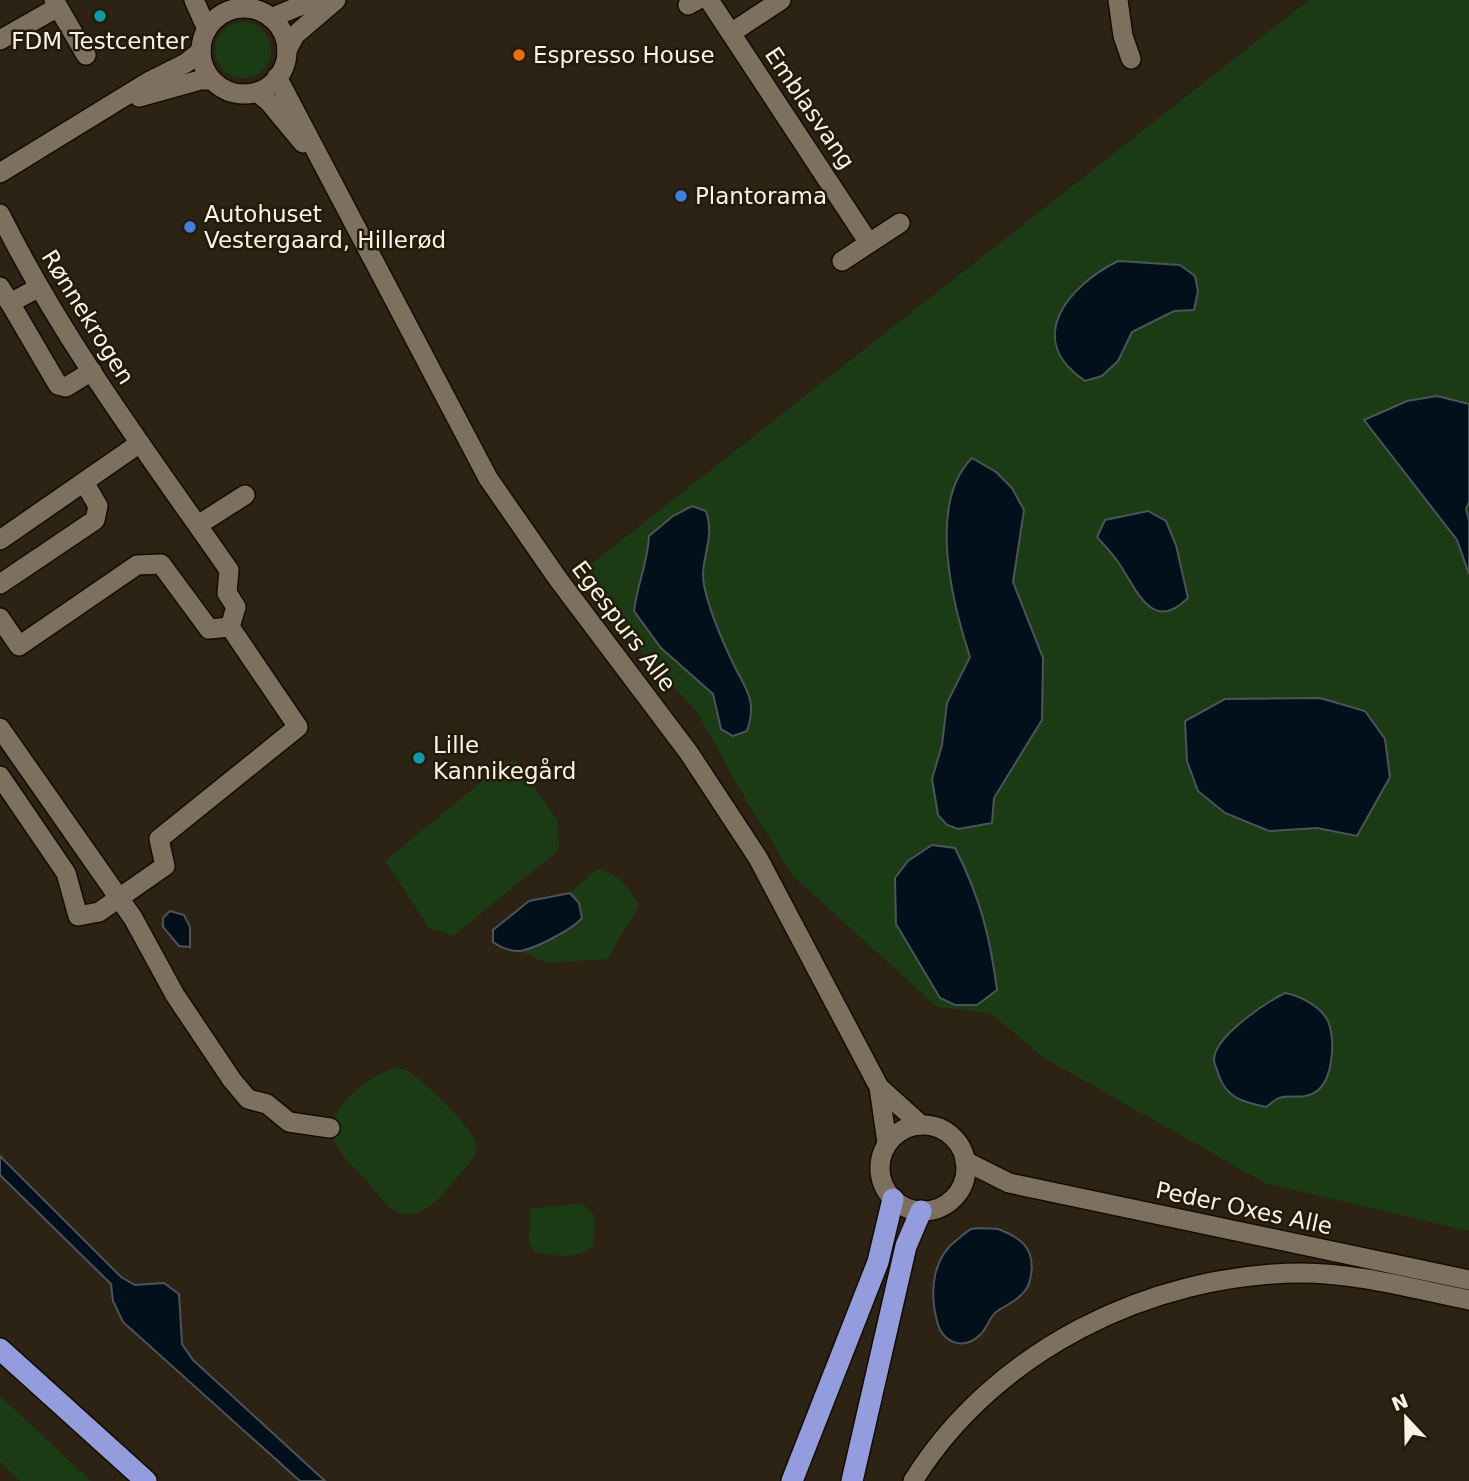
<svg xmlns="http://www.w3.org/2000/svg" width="1469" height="1481" font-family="'DejaVu Sans',sans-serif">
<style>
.green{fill:#1b3b14}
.water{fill:#01101b;stroke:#4c5459;stroke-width:2}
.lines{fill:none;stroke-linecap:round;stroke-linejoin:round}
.minor-casing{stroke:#150c01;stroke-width:22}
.highway-casing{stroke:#150c01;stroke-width:24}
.minor{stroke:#7d705f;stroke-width:19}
.highway{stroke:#939cdc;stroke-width:21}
.culture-dot{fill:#0f9aa8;stroke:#241a0a;stroke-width:2.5}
.food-dot{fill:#e8710a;stroke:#241a0a;stroke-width:2.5}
.shop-dot{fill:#3f7fe0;stroke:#241a0a;stroke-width:2.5}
.labels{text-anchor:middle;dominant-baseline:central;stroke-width:5;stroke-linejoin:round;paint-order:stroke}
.poi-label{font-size:23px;fill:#faf3e9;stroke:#241a0a;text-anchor:start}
.street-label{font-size:23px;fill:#faf3e9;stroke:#241a0a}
</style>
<rect width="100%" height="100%" fill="#2d2314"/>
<g class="green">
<polygon points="1309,0 1469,0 1469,1231 1265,1183 1044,1058 990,1013 937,1007 793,876 749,805 697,712 578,583 581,572"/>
<circle cx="243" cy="50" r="28"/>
<polygon points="516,761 558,821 559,850 453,936 429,928 385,861 504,763"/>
<path d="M597,869C619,874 629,887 639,906L607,959L546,963L521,951L579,903L570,893Z"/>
<path d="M396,1068C401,1069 407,1070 411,1073C425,1083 473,1128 476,1143C479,1157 463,1170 456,1179C443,1194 427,1216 405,1214C389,1212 378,1194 369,1183C357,1170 338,1155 333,1137C325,1107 372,1074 396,1068Z"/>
<path d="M582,1203L595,1216L593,1246C577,1260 554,1256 535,1252L529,1241L530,1209Z"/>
<polygon points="0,1396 91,1481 20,1481 0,1462"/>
</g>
<g class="water">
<path d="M1118,261L1180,265L1195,276L1198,291L1194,310L1174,311L1132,332L1118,361L1102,376L1085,381C1023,339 1068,286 1118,261Z"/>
<polygon points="1437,396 1469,404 1469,502 1466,509 1469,520 1469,574 1457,540 1364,420 1407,401"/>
<path d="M972,458L996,472L1012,488L1024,510L1013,582L1043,658L1042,720L994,798L992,823L958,829L947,825L938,815L932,779L942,745L947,703L970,657C952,602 927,503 972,458Z"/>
<path d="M692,506L706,511C716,539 699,560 704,585C709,610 721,638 732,661C745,689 758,699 747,731L733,736L721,729L713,694L661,648L634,611C637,585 648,562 649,536L673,516Z"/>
<path d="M1148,511L1166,521L1176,545L1188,598C1151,635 1136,587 1118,562C1112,553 1104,545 1097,537L1105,520Z"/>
<polygon points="1320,698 1365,711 1385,739 1390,777 1357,836 1317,828 1269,831 1225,813 1198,791 1187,761 1185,721 1225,699"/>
<path d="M932,845L955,848C980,897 990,936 997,990L977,1005H955L940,998L896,924L895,878L908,861Z"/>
<path d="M570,893L579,903L582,918C573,929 533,950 519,951C509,951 500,947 493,942V930L529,901Z"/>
<polygon points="170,911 184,915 190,927 190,947 179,946 163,927 163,918"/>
<path d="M1285,993C1301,996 1324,1008 1329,1024C1335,1042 1333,1079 1317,1091C1303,1102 1287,1092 1275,1100C1272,1102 1270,1105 1266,1107C1245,1102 1227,1099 1219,1076C1218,1071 1214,1064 1214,1060C1214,1036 1267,1002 1285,993Z"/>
<polygon points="0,1156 121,1277 135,1285 164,1283 179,1294 182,1344 193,1360 325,1481 300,1481 123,1322 113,1301 111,1284 0,1175"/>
<path d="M998,1229C1022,1238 1035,1249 1031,1275C1030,1282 1028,1289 1022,1294C1015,1302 1004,1306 996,1312C989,1318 987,1328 981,1334C963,1352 942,1342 937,1321C929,1290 933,1257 958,1239C962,1236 967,1231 971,1229C979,1227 990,1229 998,1229Z"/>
</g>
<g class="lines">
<defs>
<g id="minor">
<polyline points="54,0 86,55"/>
<polyline points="194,0 207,29"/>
<polyline points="709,0 869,243"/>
<polyline points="1118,0 1123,36 1131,59"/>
<polyline points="688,5 697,0"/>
<circle cx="244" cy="51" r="43"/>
<polyline points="271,18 314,0"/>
<polyline points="731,33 781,0"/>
<polyline points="0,40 58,7"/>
<polyline points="287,50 295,35 336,0"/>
<polyline points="277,77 488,478 558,579 689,753 758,858 879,1087 887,1143"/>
<polyline points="257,92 269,102 303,143"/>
<polyline points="139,97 200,80 212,80"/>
<polyline points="0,173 148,82 186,63 201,51"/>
<path d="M0,214C63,341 148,454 229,570L227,593L236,607L230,627L298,727L159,839L165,866L99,912L78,916L66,873L0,776"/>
<polyline points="842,261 900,223"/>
<polyline points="0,287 10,303"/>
<polyline points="38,288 10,303 58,385 66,387 92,371"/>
<polyline points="198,525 245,495"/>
<polyline points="0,540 140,443"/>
<polyline points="0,584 95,520 98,506 84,482"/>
<polyline points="0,618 19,646 137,565 161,564 209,629 230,627"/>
<polyline points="0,728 133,918 175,995 232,1080 248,1099 267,1104 289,1122 330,1128"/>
<polyline points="879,1087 921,1125"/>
<circle cx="923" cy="1168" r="43"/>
<polyline points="965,1161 1009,1183 1469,1280"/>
<path d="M913,1481C994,1351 1149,1274 1301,1273C1357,1273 1414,1289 1469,1300"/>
</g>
<g id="highway">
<polyline points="0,1349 146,1481"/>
<polyline points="792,1481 878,1262 893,1199"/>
<polyline points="852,1481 906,1246 921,1211"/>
</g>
</defs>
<use href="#minor" class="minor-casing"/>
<use href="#highway" class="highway-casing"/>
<use href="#minor" class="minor"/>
<use href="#highway" class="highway"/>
</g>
<g class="culture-dot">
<circle cx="100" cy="16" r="7"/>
<circle cx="419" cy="758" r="7"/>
</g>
<circle class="food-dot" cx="519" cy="55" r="7"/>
<g class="shop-dot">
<circle cx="681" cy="196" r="7"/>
<circle cx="190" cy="227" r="7"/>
</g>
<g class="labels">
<g class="poi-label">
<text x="100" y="41" text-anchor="middle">FDM Testcenter</text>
<text x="533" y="55">Espresso House</text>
<text x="695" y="196">Plantorama</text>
<text x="204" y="214">Autohuset<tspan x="204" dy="26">Vestergaard, Hillerød</tspan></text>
<text x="433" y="745">Lille<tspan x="433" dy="26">Kannikegård</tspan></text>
</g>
<g class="street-label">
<text transform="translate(810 108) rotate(56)">Emblasvang</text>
<text transform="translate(88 317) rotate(58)">Rønnekrogen</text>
<text transform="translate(624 626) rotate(53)">Egespurs Alle</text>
<text transform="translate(1244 1208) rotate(12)">Peder Oxes Alle</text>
</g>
</g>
<g transform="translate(1406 1418) rotate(338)" stroke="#241a0a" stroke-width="5" paint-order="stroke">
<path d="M0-5L12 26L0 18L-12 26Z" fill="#faf3e9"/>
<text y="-10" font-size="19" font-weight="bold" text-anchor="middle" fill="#faf3e9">N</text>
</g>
</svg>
